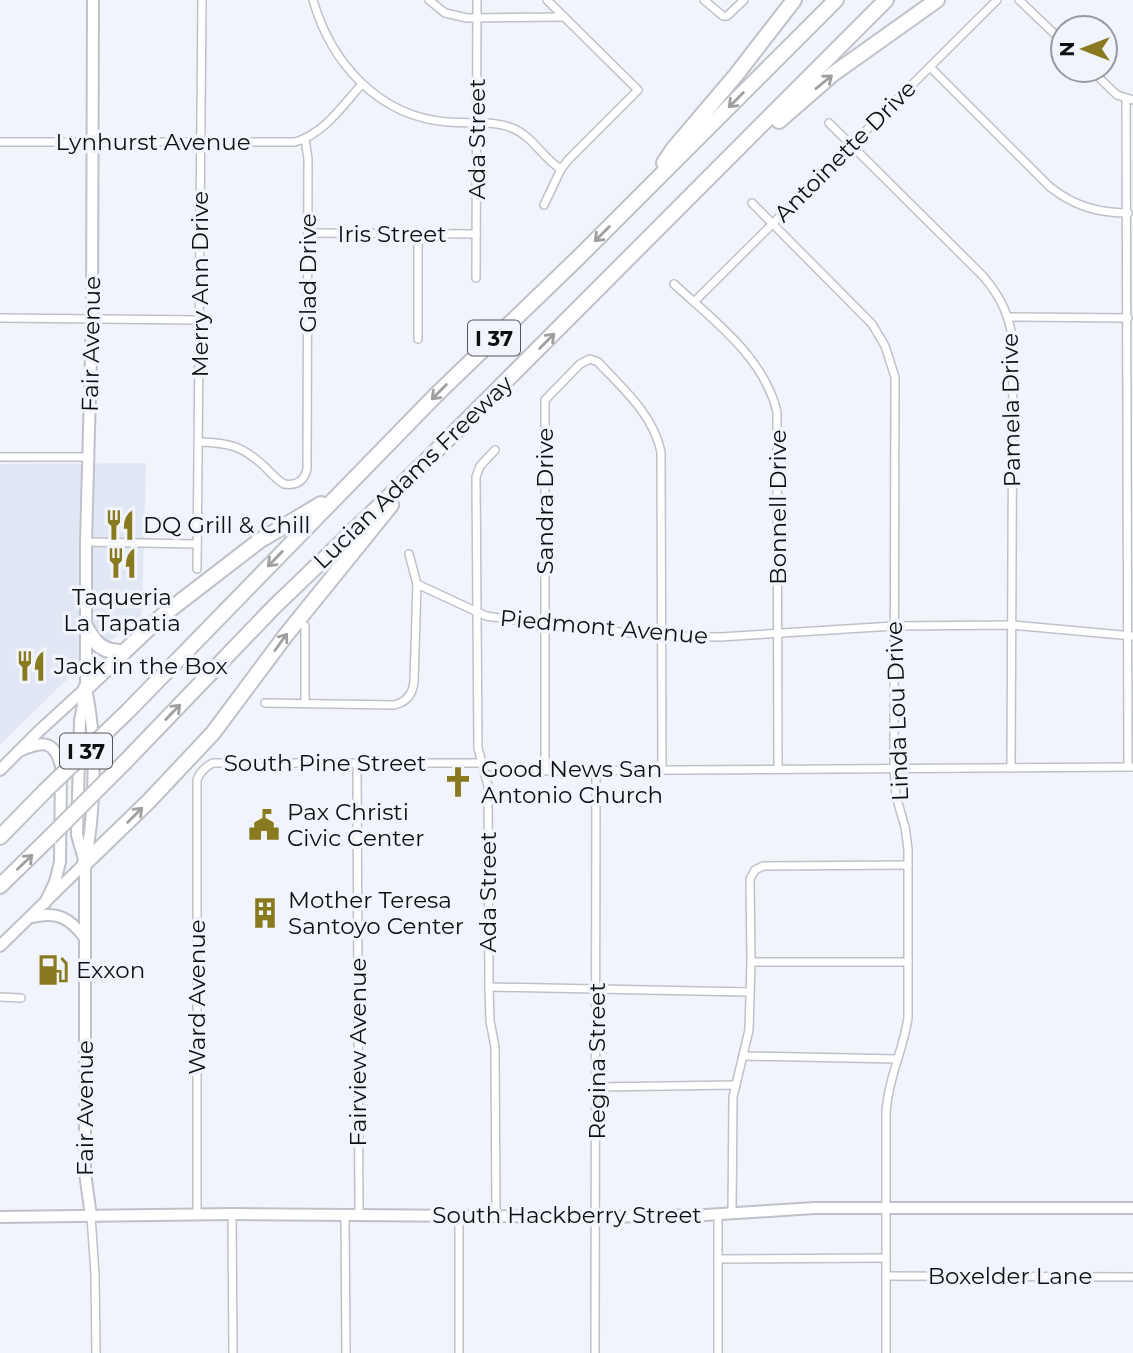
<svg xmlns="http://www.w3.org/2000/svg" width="1133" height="1353" font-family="Montserrat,sans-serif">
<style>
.built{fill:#e2e7f5}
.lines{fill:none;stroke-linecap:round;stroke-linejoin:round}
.street-casing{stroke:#bfc1c9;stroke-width:10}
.secondary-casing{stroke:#bfc1c9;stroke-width:14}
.highway-casing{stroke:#bfc1c9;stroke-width:18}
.street{stroke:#fff;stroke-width:7}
.secondary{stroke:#fff;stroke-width:10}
.highway{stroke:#fff;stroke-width:14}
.highway-bridge-casing{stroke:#bfc1c9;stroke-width:18;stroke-linecap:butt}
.highway-bridge{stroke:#fff;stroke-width:14}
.oneway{stroke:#9f9fa0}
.labels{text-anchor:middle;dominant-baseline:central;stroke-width:7;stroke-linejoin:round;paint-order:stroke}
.shield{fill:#f2f4fc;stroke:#525458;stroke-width:2}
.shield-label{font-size:21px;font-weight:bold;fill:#0e0f11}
.street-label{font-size:23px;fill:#0e0f11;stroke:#f2f4fc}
.poi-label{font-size:23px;fill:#0e0f11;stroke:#f2f4fc;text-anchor:start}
</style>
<rect width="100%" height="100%" fill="#f2f4fc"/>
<polygon class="built" points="146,463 142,614 61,685 0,745 0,464"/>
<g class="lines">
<defs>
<g id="street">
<path d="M313,0C331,63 379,117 448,122C469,124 492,120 512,128C533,136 543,159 561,169"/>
<polyline points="429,0 445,13 467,18 564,17"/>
<polyline points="704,0 723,16 727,16 744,0"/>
<polyline points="1019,0 1063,42"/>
<path d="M930,67L1050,187C1074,206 1098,213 1128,213"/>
<polyline points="1091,70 1117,95 1133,100"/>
<polyline points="1126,99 1128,767"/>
<path d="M829,123L983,276C1001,297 1011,318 1013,346L1011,768"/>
<path d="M0,142H295C324,134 343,105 362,84"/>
<path d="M752,203L872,324L885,346L895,377L894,769L896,796L905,827L908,849V1018C903,1051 888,1079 886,1113V1353"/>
<polyline points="544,205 561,169 568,160 638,90 547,0"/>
<polyline points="308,233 476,234"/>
<polyline points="418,234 418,339"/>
<polyline points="476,278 477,0"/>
<path d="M674,284C713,320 764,357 777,412L778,769"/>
<polyline points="694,302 997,0"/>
<polyline points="1008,317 1128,318"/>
<polyline points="0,318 199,320"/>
<path d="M199,442C229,443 241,445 264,466C270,472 277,480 284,484C297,486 304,481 307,469L308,159L305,139"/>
<polyline points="495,450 480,466 476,477 478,748 488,786 489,987 490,1021 495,1047 496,1216"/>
<polyline points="0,457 90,457"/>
<polyline points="86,542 197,544"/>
<polyline points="197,569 202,0"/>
<polyline points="417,584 486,616 557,626 662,636 720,637 894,626 1012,625 1133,636"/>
<path d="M265,703L394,705C407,702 413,694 414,681L417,584L409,554"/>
<polyline points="305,703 305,626"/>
<polyline points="357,763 359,1215"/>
<path d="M545,770V400L580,364L590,359L598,362C623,389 653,414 661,452L662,770"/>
<polyline points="751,962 908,962"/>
<polyline points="489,987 749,992"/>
<polyline points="0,997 21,998"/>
<polyline points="744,1056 897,1059"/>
<polyline points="597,1087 735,1085"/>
<polyline points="232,1214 233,1353"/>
<polyline points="718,1214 718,1353"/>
<polyline points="732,1214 733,1097 749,1030 751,962 750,879 755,870 763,866 908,865"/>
<path d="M197,1215V780C199,773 206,766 213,763H481L497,769L513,771L1133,767"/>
<polyline points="345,1215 346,1353"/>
<polyline points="91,1216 95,1274 96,1353"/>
<polyline points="459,1216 459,1353"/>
<polyline points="718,1259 886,1258"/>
<polyline points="886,1276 1133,1277"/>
<polyline points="595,1353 596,770"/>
</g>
<g id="secondary">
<path d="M87,694C97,741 95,816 85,863V1173L91,1216"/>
<path d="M19,751C41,742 54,738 61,766L60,862L55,882L45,903"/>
<polyline points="0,770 39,731 86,688"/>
<polyline points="85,863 77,835 80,721 86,688 86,542 92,319 93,0"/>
<path d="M33,917C57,911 70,918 85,938"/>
<polyline points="0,946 85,863"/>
<polyline points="0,1217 232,1214 597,1217 705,1215 815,1208 1133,1208"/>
</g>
<g id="highway">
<polyline points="779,121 833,74 937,0"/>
<polyline points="664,163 674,148 736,75 794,0"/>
<path d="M86,628C96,645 103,652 123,652"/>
<polyline points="86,688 163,615 259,541 321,504"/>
<polyline points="128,711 436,395 579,257 836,0"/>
<polyline points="125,762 274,607 429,458 886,0"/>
<polyline points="0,837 45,791"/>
<polyline points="85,863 149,801 213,733 286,635 391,505"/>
<polyline points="0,886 50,837"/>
</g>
</defs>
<use href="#street" class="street-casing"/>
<use href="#secondary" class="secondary-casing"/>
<use href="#highway" class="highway-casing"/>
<use href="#street" class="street"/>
<use href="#secondary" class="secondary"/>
<use href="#highway" class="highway"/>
<defs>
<g id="highway-bridge">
<polyline points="45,791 128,711"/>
<polyline points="50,837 125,762"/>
</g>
</defs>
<use href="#highway-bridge" class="highway-bridge-casing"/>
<use href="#highway-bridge" class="highway-bridge"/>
</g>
<defs><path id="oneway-shaft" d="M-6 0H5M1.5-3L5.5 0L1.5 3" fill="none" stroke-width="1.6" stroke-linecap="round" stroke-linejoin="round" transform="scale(1.75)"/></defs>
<g class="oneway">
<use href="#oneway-shaft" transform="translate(824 82) rotate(-39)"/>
<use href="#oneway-shaft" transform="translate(736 100) rotate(135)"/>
<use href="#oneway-shaft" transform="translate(602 234) rotate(135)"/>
<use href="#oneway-shaft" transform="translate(547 341) rotate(-45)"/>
<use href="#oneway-shaft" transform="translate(439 392) rotate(135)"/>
<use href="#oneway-shaft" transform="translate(275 559) rotate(134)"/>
<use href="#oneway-shaft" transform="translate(281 642) rotate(-54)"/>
<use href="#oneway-shaft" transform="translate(173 712) rotate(-46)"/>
<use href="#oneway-shaft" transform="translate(135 815) rotate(-45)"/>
<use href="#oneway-shaft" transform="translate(25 862) rotate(-44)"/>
</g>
<defs>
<symbol id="restaurant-bare" viewBox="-9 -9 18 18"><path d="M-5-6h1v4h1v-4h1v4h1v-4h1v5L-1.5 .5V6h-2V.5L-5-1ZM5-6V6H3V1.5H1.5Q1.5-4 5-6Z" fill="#897a20" stroke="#f2f4fc" stroke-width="2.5" paint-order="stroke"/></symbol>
<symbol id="church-bare" viewBox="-9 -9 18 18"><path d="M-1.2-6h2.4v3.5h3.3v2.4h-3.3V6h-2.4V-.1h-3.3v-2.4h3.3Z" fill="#897a20" stroke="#f2f4fc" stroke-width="2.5" paint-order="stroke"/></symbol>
<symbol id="civic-bare" viewBox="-9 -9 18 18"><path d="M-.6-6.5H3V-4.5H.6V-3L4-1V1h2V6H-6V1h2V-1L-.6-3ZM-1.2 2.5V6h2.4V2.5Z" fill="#897a20" stroke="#f2f4fc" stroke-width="2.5" paint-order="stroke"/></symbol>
<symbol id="building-bare" viewBox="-9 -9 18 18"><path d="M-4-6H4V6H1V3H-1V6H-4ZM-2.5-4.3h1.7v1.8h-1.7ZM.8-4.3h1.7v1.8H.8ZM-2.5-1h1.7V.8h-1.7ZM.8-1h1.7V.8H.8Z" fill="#897a20" stroke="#f2f4fc" stroke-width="2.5" paint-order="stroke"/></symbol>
<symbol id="fuel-bare" viewBox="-9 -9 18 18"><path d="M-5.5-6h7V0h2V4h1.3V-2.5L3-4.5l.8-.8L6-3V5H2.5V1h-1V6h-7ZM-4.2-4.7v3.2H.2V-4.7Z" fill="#897a20" stroke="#f2f4fc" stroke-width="2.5" paint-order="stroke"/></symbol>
</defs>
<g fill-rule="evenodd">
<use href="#restaurant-bare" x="98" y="503" width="44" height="44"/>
<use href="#restaurant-bare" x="100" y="541" width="44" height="44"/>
<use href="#restaurant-bare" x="9" y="644" width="44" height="44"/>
<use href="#church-bare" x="436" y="760" width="44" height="44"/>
<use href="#civic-bare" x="242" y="803" width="44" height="44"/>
<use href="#building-bare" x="243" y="891" width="44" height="44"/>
<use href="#fuel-bare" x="31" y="948" width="44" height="44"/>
</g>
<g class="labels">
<g class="shield">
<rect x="468" y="320.5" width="52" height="35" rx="5"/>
<rect x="60" y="733.5" width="52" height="35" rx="5"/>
</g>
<g class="shield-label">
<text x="494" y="338">I 37</text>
<text x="86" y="751">I 37</text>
</g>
<g class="street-label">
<text transform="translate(477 139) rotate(-90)">Ada Street</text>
<text x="153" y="142">Lynhurst Avenue</text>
<text transform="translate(845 151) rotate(-45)">Antoinette Drive</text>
<text x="392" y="234">Iris Street</text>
<text transform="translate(308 273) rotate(-90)">Glad Drive</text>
<text transform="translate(200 284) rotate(-90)">Merry Ann Drive</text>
<text transform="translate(91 344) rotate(-89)">Fair Avenue</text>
<text transform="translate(1011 410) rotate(-91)">Pamela Drive</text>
<text transform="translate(413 472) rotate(-44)">Lucian Adams Freeway</text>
<text transform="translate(545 501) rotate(-90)">Sandra Drive</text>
<text transform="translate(778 507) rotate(-90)">Bonnell Drive</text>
<text transform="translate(604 627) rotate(5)">Piedmont Avenue</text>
<text transform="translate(897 711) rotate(-92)">Linda Lou Drive</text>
<text x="325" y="763">South Pine Street</text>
<text transform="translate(488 892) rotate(-90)">Ada Street</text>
<text transform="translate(197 997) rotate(-90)">Ward Avenue</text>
<text transform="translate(358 1052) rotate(-90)">Fairview Avenue</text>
<text transform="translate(597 1061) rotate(-90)">Regina Street</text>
<text transform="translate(85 1108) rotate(-90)">Fair Avenue</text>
<text x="567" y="1215">South Hackberry Street</text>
<text x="1010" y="1276">Boxelder Lane</text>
</g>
<g class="poi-label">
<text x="143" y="525">DQ Grill &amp; Chill</text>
<text x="122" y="597" text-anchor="middle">Taqueria<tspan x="122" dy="26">La Tapatia</tspan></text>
<text x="54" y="666">Jack in the Box</text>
<text x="481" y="769">Good News San<tspan x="481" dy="26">Antonio Church</tspan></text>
<text x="287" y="812">Pax Christi<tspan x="287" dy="26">Civic Center</tspan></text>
<text x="288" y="900">Mother Teresa<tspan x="288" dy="26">Santoyo Center</tspan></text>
<text x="76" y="970">Exxon</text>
</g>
</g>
<g transform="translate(1084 49) rotate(270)"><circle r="33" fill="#f2f4fc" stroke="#97989e" stroke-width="2"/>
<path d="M0-5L12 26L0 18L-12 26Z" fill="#897a20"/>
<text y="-10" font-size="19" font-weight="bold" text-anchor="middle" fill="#0e0f11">N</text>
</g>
</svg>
